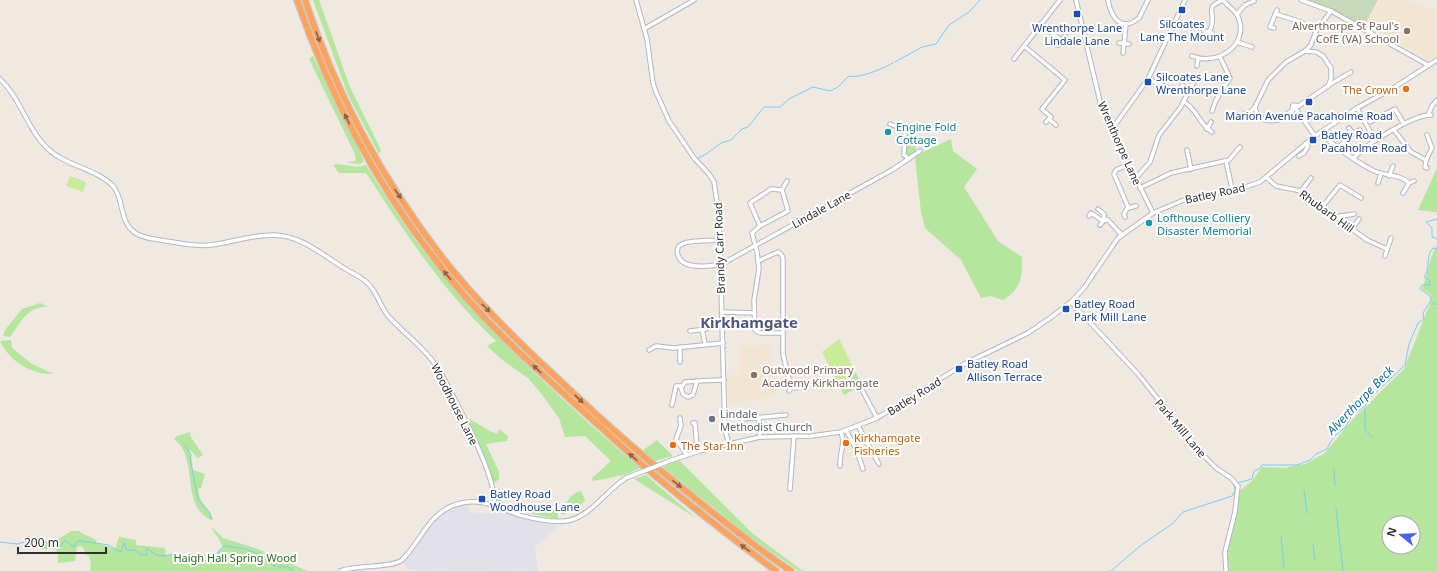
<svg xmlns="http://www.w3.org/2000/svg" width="1437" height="571" font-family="'Noto Sans',sans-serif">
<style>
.industrial{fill:#e3e1e8}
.education{fill:#f0e6d1}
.green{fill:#b6e59e;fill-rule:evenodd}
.cemetery{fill:#c8d9b8}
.pitch{fill:#c9ec9a}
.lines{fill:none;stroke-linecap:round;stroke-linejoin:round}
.stream{stroke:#75cff0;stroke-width:1}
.minor-casing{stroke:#b4b7c1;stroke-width:5.5}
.highway-casing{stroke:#c9c9c9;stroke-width:8}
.minor{stroke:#fff;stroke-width:3.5}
.highway{stroke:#ffa35c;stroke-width:5.5}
.minor-bridge-casing{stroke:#b4b7c1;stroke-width:5.5;stroke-linecap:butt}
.minor-bridge{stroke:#fff;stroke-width:3.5}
.oneway{fill:#8c6343}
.transit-dot{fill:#1a4fb4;stroke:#fff;stroke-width:1.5}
.education-dot{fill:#8d6e63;stroke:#fff;stroke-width:1.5}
.food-dot{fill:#e8710a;stroke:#fff;stroke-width:1.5}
.culture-dot{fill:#0f9aa8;stroke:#fff;stroke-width:1.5}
.worship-dot{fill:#6b7280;stroke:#fff;stroke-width:1.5}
.labels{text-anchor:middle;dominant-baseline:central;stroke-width:4;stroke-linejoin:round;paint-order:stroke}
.transit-label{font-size:11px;fill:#164399;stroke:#fff;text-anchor:start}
.education-label{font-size:11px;fill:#785e54;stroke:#fff;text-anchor:end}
.food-label{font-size:11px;fill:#c56008;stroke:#fff;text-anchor:start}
.culture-label{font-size:11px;fill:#0d838f;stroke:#fff;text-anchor:start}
.street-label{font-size:11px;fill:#2e2e2e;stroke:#fff}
.worship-label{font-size:11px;fill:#5b616d;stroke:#fff;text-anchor:start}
.park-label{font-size:11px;fill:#2c6e1b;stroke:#fff}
.water-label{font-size:12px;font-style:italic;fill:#0d6fa3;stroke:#fff}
.district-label{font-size:15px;font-weight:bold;fill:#4d5680;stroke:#fff}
</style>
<rect width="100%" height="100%" fill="#efe9e1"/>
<polygon class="industrial" points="469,503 469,512 491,514 492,506 510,514 559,526 535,547 538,571 407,570 404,561 439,516 458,506"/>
<g class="education">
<polygon points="1381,0 1407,0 1427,8 1437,8 1437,56 1430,61 1367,25"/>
<polygon points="769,345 777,396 728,404 727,376 740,373 739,346"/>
</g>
<g class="green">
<polygon points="313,0 319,0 350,87 381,150 379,154 348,95"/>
<path d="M313,56L364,161C359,166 353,163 346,162L356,161L355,154L309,59Z"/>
<path d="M908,128L924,140L916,143V152L907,157C902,149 905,136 908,128Z"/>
<path d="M951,139L953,151L977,169L964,187L998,241L1022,257C1022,279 1022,287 1003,300L991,296L981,298L961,260L925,228L921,212L915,158L919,154Z"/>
<path d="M338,164L357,167L366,165C395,212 426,259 464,300C518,360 579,415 640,468L625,475L593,481L592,478L611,461L585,436L565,437L559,418L540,392L528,378L501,359L487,346L496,341C442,290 406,234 366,173H339L333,165Z"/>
<polygon points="1437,168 1437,212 1418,210"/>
<path d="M1437,245V571H1226L1225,559L1238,492L1252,481L1262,467L1284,468L1305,464L1325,453L1352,420L1404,369L1431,301V295L1422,289C1428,274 1429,258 1437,245ZM1389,523H1413V547H1389Z"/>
<path d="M40,303L49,307C29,304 20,323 10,337L3,336L5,330L22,309Z"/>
<path d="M11,340L12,348L32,364L54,374C32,375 9,361 0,341Z"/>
<polygon points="856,373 862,385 844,395 837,382"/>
<path d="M467,419C478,422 485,430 497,434L499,429L508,436L507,441L486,444L499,472V479L494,483L496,494L507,508L497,502L496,494Z"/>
<path d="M190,432L191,437L203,455L198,458L189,449C192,456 192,463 193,470L205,474L201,488L198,489C200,507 209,506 213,519L211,520C179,505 200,458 174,439L177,436Z"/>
<polygon points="657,440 673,456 655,461 642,451"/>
<polygon points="679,460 752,533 803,571 799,571 750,537 663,467"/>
<polygon points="646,475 696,518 634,479"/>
<path d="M581,491L585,500L579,508L562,515L561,510C568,502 570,493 581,491Z"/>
<polygon points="530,505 558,510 558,519 518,511 525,509"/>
<path d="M212,527L223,538L258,549L307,571H90L91,564L89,556L85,554L84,549L81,546L77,547L75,561L58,563V553L55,549H42L41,542L60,538L71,531H79C84,536 91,536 97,541L96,543L115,549L119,537L136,540V545L165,548L166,556L173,554L188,560L197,557L209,562L216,558L218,552L223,548L219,539L213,531Z"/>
</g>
<polygon class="cemetery" points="1310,0 1378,0 1363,28 1340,16 1308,4"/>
<g class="pitch">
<polygon points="70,176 84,181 86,183 83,192 66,186"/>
<polygon points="839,339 856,373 837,382 822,352"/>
</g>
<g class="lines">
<g class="stream">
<polyline points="895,62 922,47 936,44 949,25 969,12 980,0"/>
<path d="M837,88L849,76C859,79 884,68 893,63"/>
<polyline points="698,158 706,154 721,143 731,140 742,129 748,127 764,107 780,107 789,99 813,87 830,91 836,88"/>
<polyline points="1437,219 1426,222 1432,228 1432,237 1437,239"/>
<polyline points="1433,303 1437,305"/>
<polyline points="1365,409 1365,430 1372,437"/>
<polyline points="185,445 191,455 190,459 198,499 209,512 211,519"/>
<polyline points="1334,469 1335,486"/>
<path d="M1237,483L1252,479L1254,471L1259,469L1262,465H1297L1310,460L1316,454L1327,449L1334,436L1345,428L1351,417L1365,406L1370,398L1405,365L1409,344L1418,323L1424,319L1423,313L1431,300L1430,296L1420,289L1422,285H1430L1429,280L1424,277C1431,268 1425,256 1433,248L1437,249"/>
<polyline points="1304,490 1307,513"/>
<polyline points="1336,509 1343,571"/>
<polyline points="1281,537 1284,568"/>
<path d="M0,542L17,544L29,541L37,542L39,546L51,544L60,547L65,540L74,547L78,541H82L108,545L121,552L124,543L127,550H135L141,555H147L146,550L148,549C156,557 163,557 173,554L188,560L197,557L209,562L216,558L218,552L224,546L246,549L263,556C269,565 277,569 287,566L293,571"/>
<polyline points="1313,545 1315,560"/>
<polyline points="1111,571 1140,546 1172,524 1183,512 1232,496 1235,491 1234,484"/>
</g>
<defs>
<g id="minor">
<polyline points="636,0 647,39 653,83 656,92 669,121 694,158 709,174 714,182 719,216 725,430 729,444"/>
<polyline points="1076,0 1102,110 1153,213"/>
<path d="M1108,0C1111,17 1121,33 1139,18L1148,0"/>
<polyline points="1301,0 1331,11"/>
<polyline points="1237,14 1245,5 1254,1"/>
<polyline points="1276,14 1301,22 1316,31"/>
<polyline points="1040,24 1061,40"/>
<polyline points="1274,28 1270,27 1277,10"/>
<polyline points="644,29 694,0"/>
<polyline points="1204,31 1212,33"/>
<polyline points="1237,42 1252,47"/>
<polyline points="1119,43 1129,44"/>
<polyline points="1058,45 1065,36"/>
<polyline points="1024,46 1065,80 1042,109 1051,117 1046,122"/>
<polyline points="1123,53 1126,24"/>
<path d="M1192,56C1217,66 1248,46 1239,19C1237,11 1228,7 1223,0C1205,8 1214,9 1212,23C1212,26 1210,30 1209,32"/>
<polyline points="1014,59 1060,0"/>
<polyline points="1197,66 1198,58"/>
<path d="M0,79C21,99 27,129 48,149C66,166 97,169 113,186C125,200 118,223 137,234C146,239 156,239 166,241C181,243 196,247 211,245C232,242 252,235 274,235C302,236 321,254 344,268C353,274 365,278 371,287C379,297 381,309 390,318C407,336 428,351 441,373C454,398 499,480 494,505"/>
<polyline points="1148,79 1171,89"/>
<polyline points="1182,85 1190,89"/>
<polyline points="1329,85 1351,72"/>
<path d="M1184,102C1197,109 1199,124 1212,132"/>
<path d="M1255,107C1257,120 1267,122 1278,120L1328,86L1331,79V68L1323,56L1316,52L1305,51"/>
<polyline points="1295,108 1315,136"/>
<polyline points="1357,108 1375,140"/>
<polyline points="1212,111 1216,100 1230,78 1220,57"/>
<polyline points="1292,111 1293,105 1299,106"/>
<polyline points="1428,115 1432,106 1437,100"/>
<polyline points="1234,117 1250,112 1255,107 1268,80 1286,62 1305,51 1311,45 1316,31 1331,11 1428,65"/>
<polyline points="1049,119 1056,125"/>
<polyline points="1370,122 1395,109 1404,124"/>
<polyline points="890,124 905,130 904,155 909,159"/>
<polyline points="1349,128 1353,133"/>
<polyline points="1112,129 1148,79 1185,0"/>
<polyline points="1207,129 1211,122"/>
<polyline points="1394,130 1411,152 1426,160"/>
<polyline points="1427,135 1432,148 1426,160 1425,167 1427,168"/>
<path d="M1329,141C1343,152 1358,163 1374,171C1386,176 1400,174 1409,183"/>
<polyline points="1338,148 1353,133 1360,130"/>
<polyline points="1187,150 1191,169"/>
<polyline points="1299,156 1304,153 1308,146 1306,143"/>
<path d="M1354,158C1364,145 1415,114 1431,115"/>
<polyline points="1226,161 1232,189"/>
<polyline points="1389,176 1393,166"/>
<polyline points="1266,177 1276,186 1301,191 1367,240 1387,249"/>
<polyline points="1136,178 1150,162 1159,135 1180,108 1195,80"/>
<polyline points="1378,183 1381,174"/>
<polyline points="1140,188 1171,173 1229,160 1240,147"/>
<polyline points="782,190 787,181"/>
<polyline points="1301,191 1311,178"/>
<polyline points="1403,193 1409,183 1414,181"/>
<polyline points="1322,207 1340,185 1361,198"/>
<polyline points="1128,208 1136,206"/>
<polyline points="1098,209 1104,214 1104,220"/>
<polyline points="1089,216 1091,213 1103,221"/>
<polyline points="1125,217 1124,214 1128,207 1114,174 1116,170 1129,164"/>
<polyline points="1335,217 1354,214"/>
<polyline points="1100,225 1104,220 1108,220 1122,235"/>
<polyline points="760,226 750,203 771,189 782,190 788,211 760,226 752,233 757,252 759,269 754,300 755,330 760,333 782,333"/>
<polyline points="1352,229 1359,219"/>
<path d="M720,240C711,241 690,240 682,244C678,246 676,250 678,255C682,270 708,266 720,265L892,170L920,151"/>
<polyline points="1385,256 1391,238"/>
<polyline points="758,261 778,252 781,254 783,258 783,354 791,388"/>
<polyline points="1071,302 1138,374 1203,455 1216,468 1231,478 1238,486 1235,512 1225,552 1226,571"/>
<polyline points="722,312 754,313"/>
<polyline points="702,329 705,344"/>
<polyline points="690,331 706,329"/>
<polyline points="649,350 656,346 674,348 723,343"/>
<polyline points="680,362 680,347"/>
<path d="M697,381L693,395L688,397L683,394L681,388L685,382C698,381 711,380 724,380"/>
<polyline points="861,388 877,418"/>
<polyline points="789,391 791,388 796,388"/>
<polyline points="672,405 676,386 682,386"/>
<polyline points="680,418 681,426 676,439 687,455"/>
<polyline points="759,418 760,437"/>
<polyline points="742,419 786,415"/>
<polyline points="693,423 695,423 697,447"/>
<polyline points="858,426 879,464"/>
<polyline points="846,430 857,451 863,469"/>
<polyline points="692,453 697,447 703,450"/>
<polyline points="672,460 703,450 760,437 811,436 841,432 877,418 966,363 1028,333 1050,318 1071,302 1084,288 1118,238 1153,213 1186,199 1245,187 1260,182 1315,136 1357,108 1395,87 1437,60"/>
<path d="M840,466C839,452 846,445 841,432"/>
<polyline points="790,489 794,436"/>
<path d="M340,571C355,565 392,568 402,560C422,540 430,509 462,503C481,499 494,506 511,512C525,518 557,524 571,520C592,514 607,490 626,478"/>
</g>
<g id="highway">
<path d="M297,0C329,92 374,181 434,258C477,316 532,365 585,413C610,435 634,458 659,479C697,511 736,541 776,571"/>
<path d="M305,0C335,92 382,179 441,256C475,300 515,339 555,376C596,415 637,452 681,487C717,516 753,546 791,571"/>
</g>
</defs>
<use href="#minor" class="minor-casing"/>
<use href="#highway" class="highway-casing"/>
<use href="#minor" class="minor"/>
<use href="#highway" class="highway"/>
<defs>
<polyline id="minor-bridge" points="626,478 672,460"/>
</defs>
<use href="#minor-bridge" class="minor-bridge-casing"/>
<use href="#minor-bridge" class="minor-bridge"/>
</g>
<defs><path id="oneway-solid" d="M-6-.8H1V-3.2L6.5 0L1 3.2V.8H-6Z"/></defs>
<g class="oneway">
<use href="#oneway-solid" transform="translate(318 37) rotate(70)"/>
<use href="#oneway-solid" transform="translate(347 119) rotate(-115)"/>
<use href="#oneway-solid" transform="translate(398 194) rotate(55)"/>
<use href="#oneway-solid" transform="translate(447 275) rotate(-129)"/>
<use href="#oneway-solid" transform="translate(486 308) rotate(46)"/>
<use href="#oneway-solid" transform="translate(537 369) rotate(-136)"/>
<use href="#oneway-solid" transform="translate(579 399) rotate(43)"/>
<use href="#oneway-solid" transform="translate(633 457) rotate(-138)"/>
<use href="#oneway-solid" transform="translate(677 484) rotate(38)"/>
<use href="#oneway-solid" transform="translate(745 548) rotate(-143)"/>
</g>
<g class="transit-dot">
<rect x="1178" y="6" width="8" height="8" rx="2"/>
<rect x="1073" y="10" width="8" height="8" rx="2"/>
<rect x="1144" y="78" width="8" height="8" rx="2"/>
<rect x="1305" y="98" width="8" height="8" rx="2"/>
<rect x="1309" y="136" width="8" height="8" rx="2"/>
<rect x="1062" y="305" width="8" height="8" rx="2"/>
<rect x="955" y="365" width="8" height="8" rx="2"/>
<rect x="478" y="495" width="8" height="8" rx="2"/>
</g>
<g class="education-dot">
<circle cx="1407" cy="31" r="4"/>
<circle cx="754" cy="375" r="4"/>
</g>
<g class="food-dot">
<circle cx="1406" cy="89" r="4"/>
<circle cx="846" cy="443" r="4"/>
<circle cx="673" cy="445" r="4"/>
</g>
<g class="culture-dot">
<circle cx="888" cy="132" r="4"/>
<circle cx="1149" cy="223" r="4"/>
</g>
<circle class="worship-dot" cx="712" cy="419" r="4"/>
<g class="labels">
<g class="transit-label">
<text x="1182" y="23" text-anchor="middle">Silcoates<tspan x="1182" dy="13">Lane The Mount</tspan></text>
<text x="1077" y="27" text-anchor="middle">Wrenthorpe Lane<tspan x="1077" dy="13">Lindale Lane</tspan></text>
<text x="1156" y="76">Silcoates Lane<tspan x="1156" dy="13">Wrenthorpe Lane</tspan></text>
<text x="1309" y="115" text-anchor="middle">Marion Avenue Pacaholme Road</text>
<text x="1321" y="134">Batley Road<tspan x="1321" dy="13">Pacaholme Road</tspan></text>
<text x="1074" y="303">Batley Road<tspan x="1074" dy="13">Park Mill Lane</tspan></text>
<text x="967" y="363">Batley Road<tspan x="967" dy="13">Allison Terrace</tspan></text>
<text x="490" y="493">Batley Road<tspan x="490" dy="13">Woodhouse Lane</tspan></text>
</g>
<g class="education-label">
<text x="1399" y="25">Alverthorpe St Paul's<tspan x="1399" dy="13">CofE (VA) School</tspan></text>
<text x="762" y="369" text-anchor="start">Outwood Primary<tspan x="762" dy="13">Academy Kirkhamgate</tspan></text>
</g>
<g class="food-label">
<text x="1398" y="89" text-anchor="end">The Crown</text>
<text x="854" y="437">Kirkhamgate<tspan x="854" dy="13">Fisheries</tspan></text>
<text x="681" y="445">The Star Inn</text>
</g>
<g class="culture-label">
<text x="896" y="126">Engine Fold<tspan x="896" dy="13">Cottage</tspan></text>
<text x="1157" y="217">Lofthouse Colliery<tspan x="1157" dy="13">Disaster Memorial</tspan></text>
</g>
<g class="street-label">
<text transform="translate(1120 143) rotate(66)">Wrenthorpe Lane</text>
<text transform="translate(1215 193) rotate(-12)">Batley Road</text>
<text transform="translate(821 209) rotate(-29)">Lindale Lane</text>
<text transform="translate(1327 211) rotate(36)">Rhubarb Hill</text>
<text transform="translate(719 248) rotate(-92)">Brandy Carr Road</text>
<text transform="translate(914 396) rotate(-32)">Batley Road</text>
<text transform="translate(455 404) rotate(63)">Woodhouse Lane</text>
<text transform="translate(1181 428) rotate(50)">Park Mill Lane</text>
</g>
<g class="worship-label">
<text x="720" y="413">Lindale<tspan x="720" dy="13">Methodist Church</tspan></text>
</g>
<g class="park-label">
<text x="235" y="557">Haigh Hall Spring Wood</text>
</g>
<g class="water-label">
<text transform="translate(1360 400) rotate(-46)">Alverthorpe Beck</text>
</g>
<g class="district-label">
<text x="749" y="322">Kirkhamgate</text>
</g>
</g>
<g transform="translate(1401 535) rotate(288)"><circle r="19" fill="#ffffff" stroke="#ababab"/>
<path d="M0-3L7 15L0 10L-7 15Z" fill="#4264fb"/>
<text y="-6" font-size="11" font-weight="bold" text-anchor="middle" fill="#2e2e2e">N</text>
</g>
<path d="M18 547v6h88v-6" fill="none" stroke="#2e2e2e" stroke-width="2"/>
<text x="24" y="547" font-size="12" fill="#2e2e2e" stroke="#ffffff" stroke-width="3" paint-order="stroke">200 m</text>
</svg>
